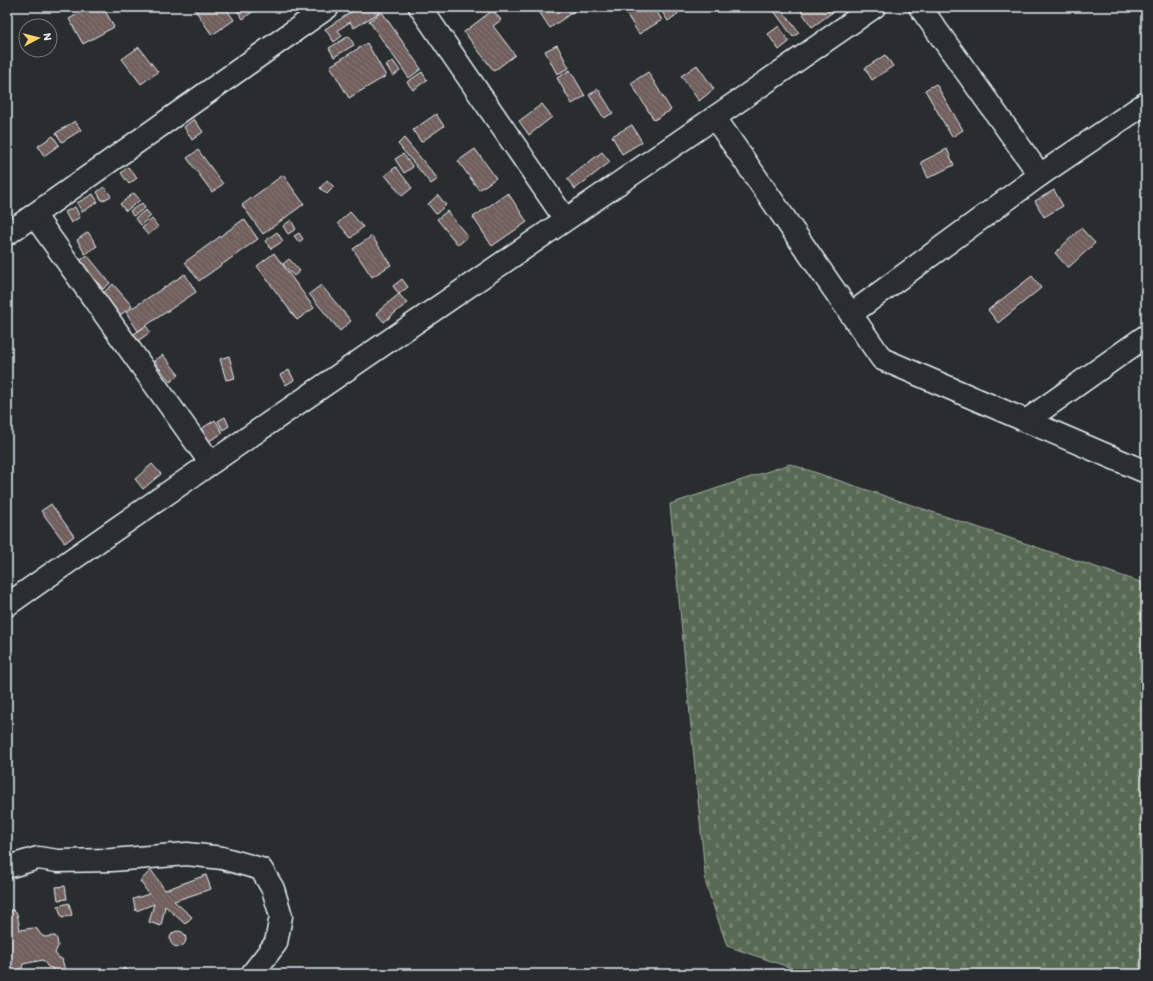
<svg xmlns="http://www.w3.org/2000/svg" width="1153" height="981" font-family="Itim,sans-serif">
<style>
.cemetery{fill:url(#cemetery-stones);stroke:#a0aea6}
.building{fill:url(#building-back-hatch);stroke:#e8f1f8}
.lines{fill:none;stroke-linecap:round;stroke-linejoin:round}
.minor-casing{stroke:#e8f1f8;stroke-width:25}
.minor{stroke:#2a2d2e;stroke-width:22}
</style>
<defs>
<pattern id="cemetery-stones" width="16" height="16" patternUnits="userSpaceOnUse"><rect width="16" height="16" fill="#596a53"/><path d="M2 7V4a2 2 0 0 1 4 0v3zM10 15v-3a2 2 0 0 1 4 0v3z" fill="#71806c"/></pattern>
<pattern id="building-back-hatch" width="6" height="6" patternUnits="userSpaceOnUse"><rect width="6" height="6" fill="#715e5d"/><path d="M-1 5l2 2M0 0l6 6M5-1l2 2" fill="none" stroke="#857675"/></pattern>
</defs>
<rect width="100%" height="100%" fill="#2a2d2e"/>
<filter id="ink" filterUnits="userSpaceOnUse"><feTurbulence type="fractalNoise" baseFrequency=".025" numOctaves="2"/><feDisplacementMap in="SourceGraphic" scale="8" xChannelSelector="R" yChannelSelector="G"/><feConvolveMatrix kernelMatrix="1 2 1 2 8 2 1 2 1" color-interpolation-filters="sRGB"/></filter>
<g filter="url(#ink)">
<polygon class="cemetery" points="790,464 1146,584 1146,974 809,974 727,946 706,884 670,504"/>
<g class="building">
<polygon points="90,7 103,7 114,27 83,44 69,19"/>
<polygon points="193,7 225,7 234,20 212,35"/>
<polygon points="240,7 259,7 243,19 236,9"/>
<polygon points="359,7 377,7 380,12 354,28 350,22 338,30 342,36 334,42 325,29"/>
<polygon points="543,7 580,7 550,28 538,10"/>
<polygon points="622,7 654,7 662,20 639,34"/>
<polygon points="670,7 673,7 678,14 668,21 662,12"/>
<polygon points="779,7 780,7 799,33 793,37 774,11"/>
<polygon points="801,7 840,7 812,27 799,8"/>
<polygon points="493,10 501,20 493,26 515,55 494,71 464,32"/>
<polygon points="382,12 421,69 409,78 369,21"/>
<polygon points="779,26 789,42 779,50 768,34"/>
<polygon points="349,36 354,45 334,57 329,48"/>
<polygon points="367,43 386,76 349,98 330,66"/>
<polygon points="557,45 569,68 557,74 545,51"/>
<polygon points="139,47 158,72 141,84 122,59"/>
<polygon points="885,55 893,66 872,80 865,68"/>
<polygon points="393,61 400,71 393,76 386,65"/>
<polygon points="697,65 714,89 699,101 681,76"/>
<polygon points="570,70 585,96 572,104 557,78"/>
<polygon points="422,72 427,80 413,90 407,82"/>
<polygon points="648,72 671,110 654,120 631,83"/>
<polygon points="936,84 963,130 952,137 925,90"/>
<polygon points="598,89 613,113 604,118 589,95"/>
<polygon points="542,104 552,117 529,135 519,121"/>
<polygon points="436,114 444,126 421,142 413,130"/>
<polygon points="194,119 203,132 192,140 184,127"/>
<polygon points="75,121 81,130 62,142 56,133"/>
<polygon points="632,125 642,142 622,154 612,136"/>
<polygon points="53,136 59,145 44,156 38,146"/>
<polygon points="404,138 438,179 431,184 398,144"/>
<polygon points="475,149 496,178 479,190 458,161"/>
<polygon points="947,149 954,165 928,178 921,162"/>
<polygon points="198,150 223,184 212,192 187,158"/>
<polygon points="602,152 610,162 575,189 567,179"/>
<polygon points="403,154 413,167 404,173 395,159"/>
<polygon points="128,167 137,178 129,184 121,173"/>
<polygon points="396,167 412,188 402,196 385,175"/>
<polygon points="283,175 304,204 263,234 242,205"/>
<polygon points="327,180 334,187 327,194 320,188"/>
<polygon points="104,187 111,196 102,201 97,192"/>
<polygon points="1054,190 1063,206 1044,217 1035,201"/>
<polygon points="134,193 140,200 126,211 120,204"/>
<polygon points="508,193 527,222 492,246 473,217"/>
<polygon points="93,194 98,202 82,212 77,203"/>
<polygon points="438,195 446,205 436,214 428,204"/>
<polygon points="142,203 145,208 133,216 130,211"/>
<polygon points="75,207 80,217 71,223 65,212"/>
<polygon points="146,210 151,216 141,225 135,218"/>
<polygon points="447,211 468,237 458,245 437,219"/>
<polygon points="350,212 363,227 351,238 338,223"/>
<polygon points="152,219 158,227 148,235 142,228"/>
<polygon points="244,219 258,239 199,281 185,262"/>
<polygon points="291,220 296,229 288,234 283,226"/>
<polygon points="1081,228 1095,243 1068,268 1055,253"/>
<polygon points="88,232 97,246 85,254 77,240"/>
<polygon points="277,232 283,241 271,249 265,241"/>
<polygon points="299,233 303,239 299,242 294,236"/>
<polygon points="372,236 391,265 372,277 353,249"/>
<polygon points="274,253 314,308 297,320 257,266"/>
<polygon points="87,255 110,283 103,289 80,261"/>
<polygon points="289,259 300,271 294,276 283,264"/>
<polygon points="185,274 196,292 138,331 126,312"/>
<polygon points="1032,276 1041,288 998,323 988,310"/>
<polygon points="402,279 408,287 399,294 393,286"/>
<polygon points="113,284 132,306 119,316 101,295"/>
<polygon points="321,285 351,321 340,331 309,294"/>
<polygon points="399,294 407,303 384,322 376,313"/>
<polygon points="146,326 150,332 138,341 134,334"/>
<polygon points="163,355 179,375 170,382 154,361"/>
<polygon points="229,356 235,378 226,380 220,359"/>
<polygon points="289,370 294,380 286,385 280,375"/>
<polygon points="225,417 229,426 223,430 218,421"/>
<polygon points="215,420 223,433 209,441 201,429"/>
<polygon points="152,464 161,474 143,489 135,479"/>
<polygon points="51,504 74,536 65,543 41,511"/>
<polygon points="151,870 165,890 206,875 211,889 174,901 192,917 185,924 165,906 161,926 149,922 154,904 136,911 133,899 149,894 140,881"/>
<polygon points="65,886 67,899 58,900 56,887"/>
<polygon points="69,903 72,915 62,918 58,906"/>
<polygon points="7,910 13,910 17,914 20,930 33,928 37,929 41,935 45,937 55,936 57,939 58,946 55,953 58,957 62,959 66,974 54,974 52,968 48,967 43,960 23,964 22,968 17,970 17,974 7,974 7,966 9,963 7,961"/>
<circle cx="178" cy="939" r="8"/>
<polygon points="124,968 130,974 118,974"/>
</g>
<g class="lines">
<defs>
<g id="minor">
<polyline points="420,7 565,219"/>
<polyline points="920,7 1040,175"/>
<polyline points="715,118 882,359 1146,472"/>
<polyline points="34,215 210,462"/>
<polyline points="7,234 328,7"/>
<polyline points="851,314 1040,175 1146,103"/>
<polyline points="1026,421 1146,336"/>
<path d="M7,605C294,403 586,208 874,7"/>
<polyline points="7,866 11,866 38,858 58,861 112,860 187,854 222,858 261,869 273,889 281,916 276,943 252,974"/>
</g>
</defs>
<use href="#minor" class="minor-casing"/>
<use href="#minor" class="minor"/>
</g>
</g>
<rect width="1153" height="981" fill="none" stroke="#2a2d2e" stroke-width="24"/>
<rect x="12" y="12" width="1129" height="957" fill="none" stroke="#e8f1f8" stroke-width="1.5" filter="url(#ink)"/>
<g transform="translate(38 38) rotate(83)"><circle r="19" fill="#2a2d2e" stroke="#767b7f"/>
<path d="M0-3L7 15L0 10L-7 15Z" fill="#ffd166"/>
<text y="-6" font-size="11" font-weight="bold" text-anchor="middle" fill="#e8f1f8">N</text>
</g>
</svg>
